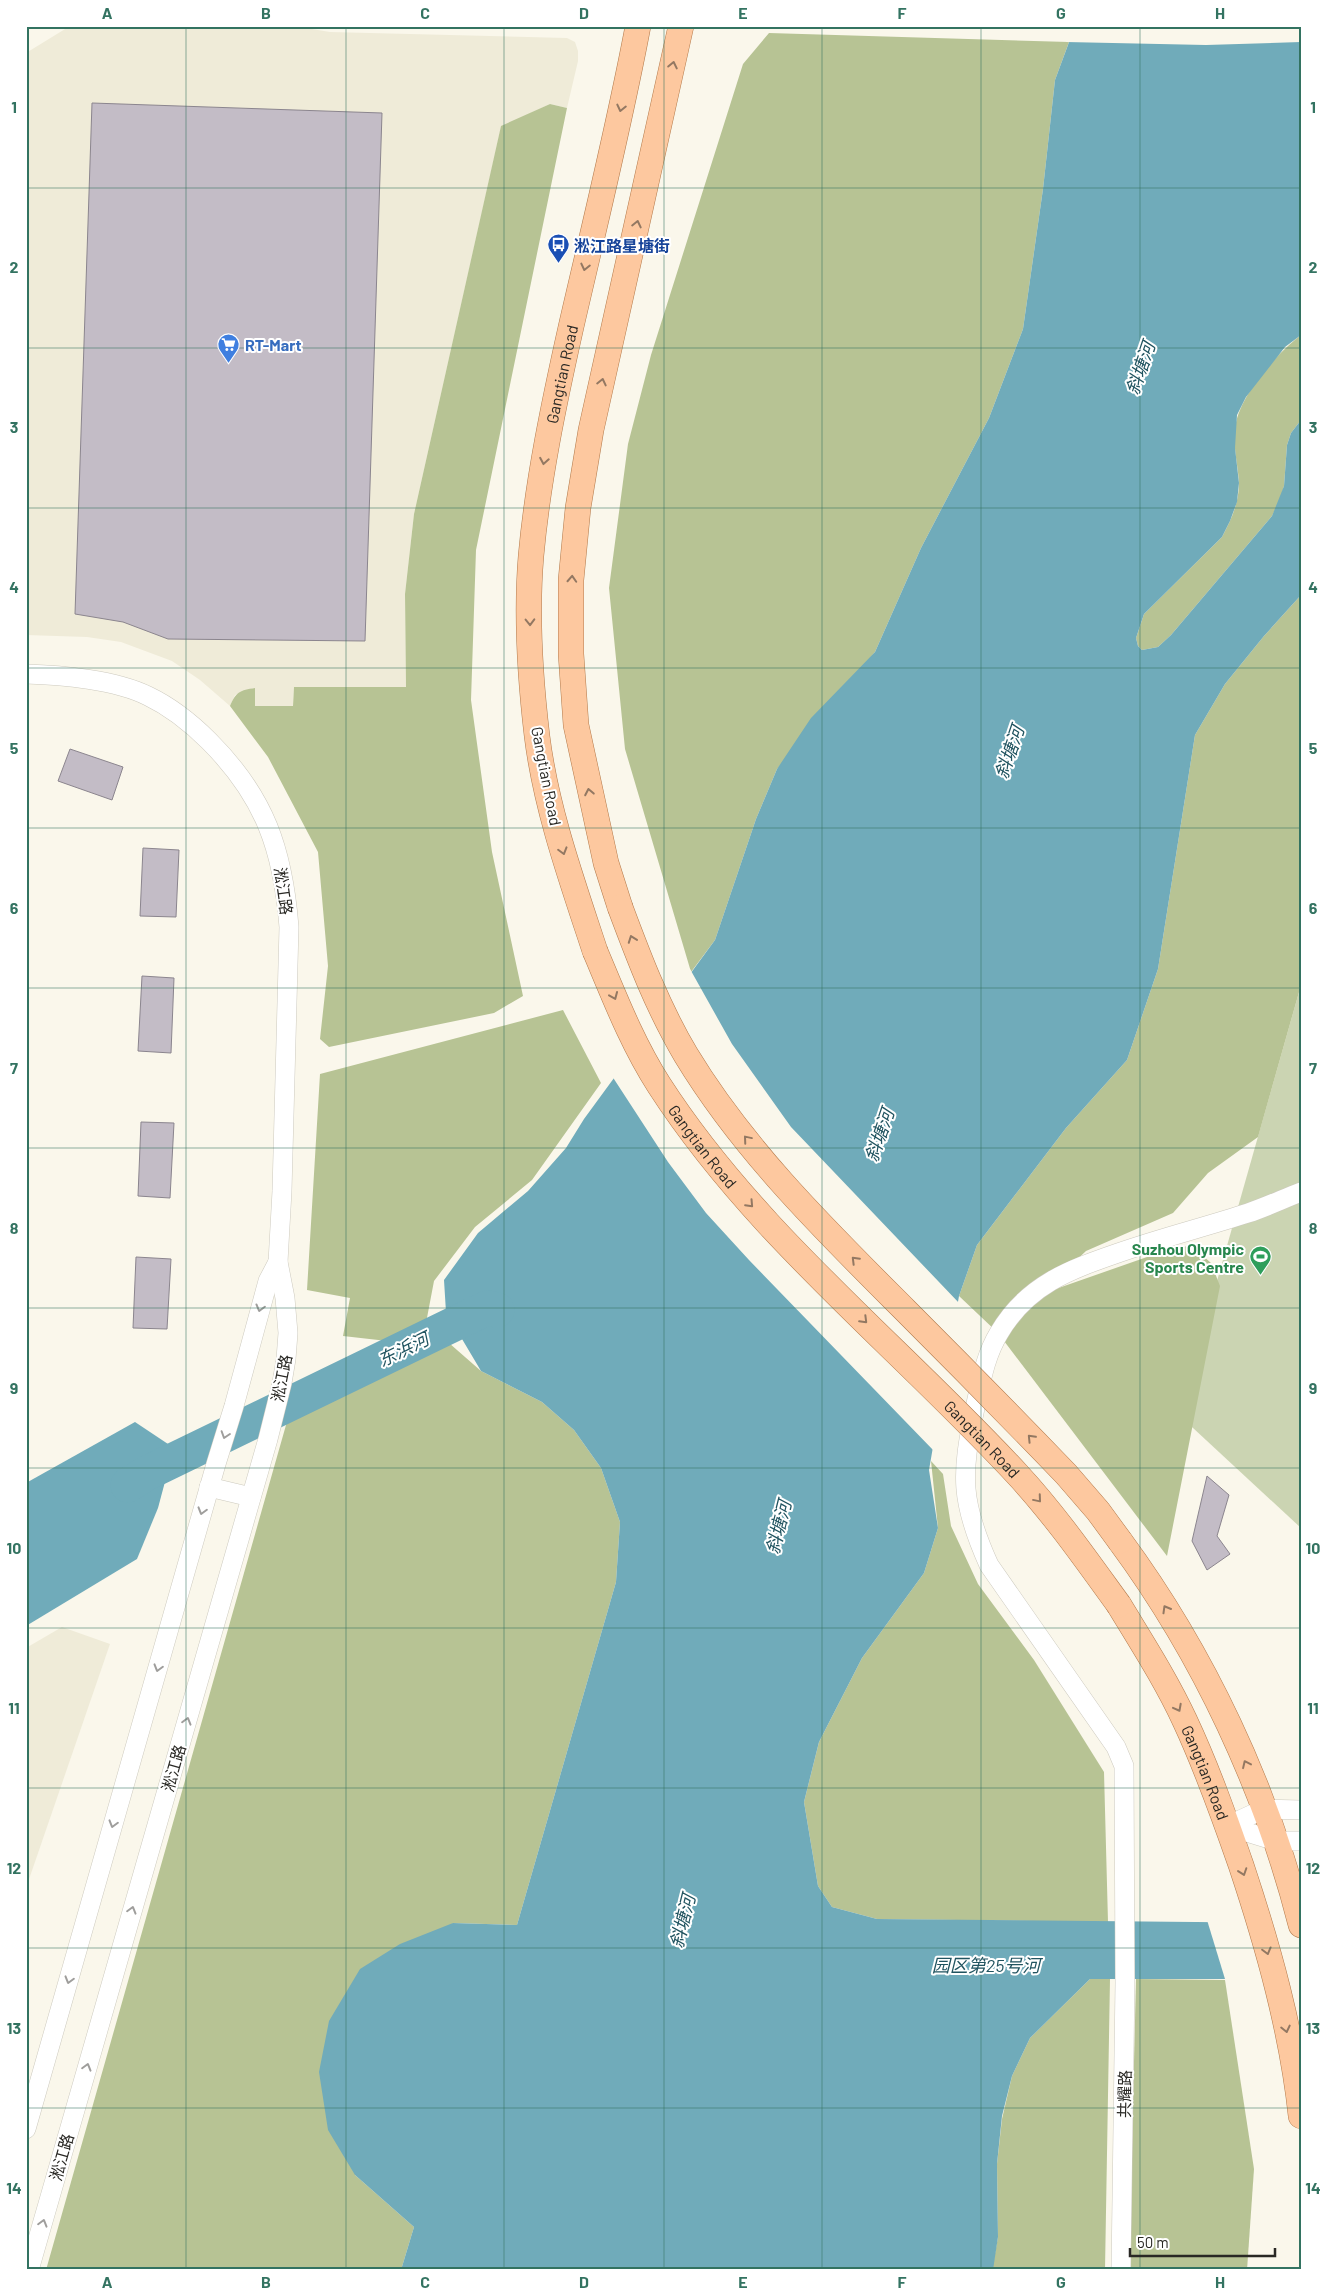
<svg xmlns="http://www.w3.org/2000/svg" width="1327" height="2296" font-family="Barlow,'Noto Sans SC',sans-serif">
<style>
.built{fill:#efebd8}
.green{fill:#cbd4b2}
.forest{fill:#b7c394}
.water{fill:#70abba}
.pier{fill:#faf7eb}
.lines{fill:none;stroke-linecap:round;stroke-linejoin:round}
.river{stroke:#70abba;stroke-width:35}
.building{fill:#c3bcc6;stroke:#8b858e}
.minor-casing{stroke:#cdcabf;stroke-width:20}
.major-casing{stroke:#b2794a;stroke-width:26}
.minor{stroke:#fff;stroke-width:19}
.major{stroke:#fdc89f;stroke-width:25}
.major-bridge-casing{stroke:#b2794a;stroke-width:26;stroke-linecap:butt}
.major-bridge{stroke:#fdc89f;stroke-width:25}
.oneway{stroke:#937862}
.oneway2{stroke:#9f9e9c}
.grid{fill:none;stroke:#337361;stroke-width:1;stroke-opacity:0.55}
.labels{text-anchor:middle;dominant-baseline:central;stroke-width:4;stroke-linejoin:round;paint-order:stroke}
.transit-label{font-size:16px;font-weight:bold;fill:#164399;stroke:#fff;text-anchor:start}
.shop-label{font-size:16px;font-weight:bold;fill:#366cbe;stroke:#fff;text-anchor:start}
.street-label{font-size:16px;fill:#292824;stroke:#fff}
.leisure-label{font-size:16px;font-weight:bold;fill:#27864d;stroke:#fff;text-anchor:end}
.water-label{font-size:18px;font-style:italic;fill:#215460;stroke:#fff}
.neatline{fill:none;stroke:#337361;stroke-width:2}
.grid-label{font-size:16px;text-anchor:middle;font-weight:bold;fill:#337361}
</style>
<rect width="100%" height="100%" fill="#faf7eb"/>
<g class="built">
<polygon points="70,26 300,27 330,32 567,38 575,42 578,51 578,61 567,108 550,104 501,127 414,514 405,594 406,687 294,687 293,706 255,706 254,688 235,695 230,706 200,680 172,661 121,642 87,637 26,635 26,53"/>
<polygon points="62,1627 110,1644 26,1888 26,1648"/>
</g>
<polygon class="green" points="1301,985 1301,1528 1179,1415"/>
<g class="forest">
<polygon points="769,33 1069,42 1055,80 1043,189 1023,329 989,418 921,548 875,652 777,769 756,819 715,940 691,972 625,749 609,588 628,444 651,355 743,64"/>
<path d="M550,104L567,108L476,550L471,700L492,852L523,996L494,1013L329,1047L320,1039L328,966L318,852L268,757L230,706C236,692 240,690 255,688V706H293L294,687H406L405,594L414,514L501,126Z"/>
<path d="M1301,335V420L1291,433L1287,445L1284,486L1280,500L1272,516L1171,635L1158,647L1142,650L1138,646L1136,638L1144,614L1222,537C1231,520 1239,503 1239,483C1238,465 1233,448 1235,430C1237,398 1276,354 1301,335Z"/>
<polygon points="1301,595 1301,985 1258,1137 1208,1173 1173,1213 1086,1251 1008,1325 1050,1291 1147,1257 1191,1245 1211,1263 1220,1286 1167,1556 998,1333 959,1296 977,1245 1066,1128 1127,1060 1158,969 1195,735 1225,684 1264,636"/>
<polygon points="563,1010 601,1083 532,1180 475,1227 434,1281 426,1323 396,1342 343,1336 350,1298 307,1290 320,1074"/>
<polygon points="449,1343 481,1371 542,1402 574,1430 601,1468 620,1522 616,1582 517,1925 453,1923 355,2175 414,2227 401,2270 46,2270 288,1418"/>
<polygon points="931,1461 943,1474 951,1526 978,1584 1034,1660 1104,1772 1108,1922 877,1919 832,1907 818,1886 804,1802 819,1742 862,1658 924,1573 938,1528"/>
<polygon points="1090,1979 1110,1979 1105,2270 992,2270 998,2237 997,2164 1002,2119 1012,2076 1030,2038"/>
<polygon points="1136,1979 1225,1980 1254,2169 1247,2270 1129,2270"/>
</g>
<g class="water">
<polygon points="1075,26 1301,26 1301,335 1285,347 1246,397 1237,415 1235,448 1239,483 1237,502 1230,521 1222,537 1144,614 1136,638 1138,646 1142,650 1158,647 1171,635 1272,516 1284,486 1287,445 1291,433 1301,420 1301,595 1264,636 1225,684 1195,735 1158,969 1127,1060 1066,1128 977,1245 959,1296 929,1470 938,1528 924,1573 862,1658 819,1742 804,1802 818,1886 832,1907 877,1919 1301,1923 1301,1979 1090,1979 1030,2038 1012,2076 1002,2116 997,2164 998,2237 993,2270 401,2270 414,2227 355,2175 328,2130 319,2072 329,2021 360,1969 400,1944 453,1923 517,1925 616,1582 620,1522 601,1468 574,1430 542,1402 481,1371 446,1312 444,1280 478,1233 528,1191 566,1148 584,1119 715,940 756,819 777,769 811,718 875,652 921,548 989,418 1023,329 1043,189 1055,80"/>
<polygon points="135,1422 174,1448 158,1508 137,1559 26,1626 26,1483"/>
</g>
<g class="pier">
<polygon points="1072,26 1301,26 1301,42 1206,45 1066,42"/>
<polygon points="690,969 732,1044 791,1127 960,1304 935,1452 749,1260 706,1213 668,1162 612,1076"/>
<polygon points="1207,1920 1301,1921 1301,1982 1225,1979"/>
</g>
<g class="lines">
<polyline class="river" points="128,1485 145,1474 487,1308 497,1310"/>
</g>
<g class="building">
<polygon points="92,103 382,113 365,641 168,639 123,622 75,614"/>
<polygon points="70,749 123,767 112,800 58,781"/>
<polygon points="143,848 179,850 176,917 140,916"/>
<polygon points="142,976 174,978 171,1053 138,1051"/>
<polygon points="141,1122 174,1123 170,1198 138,1196"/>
<polygon points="136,1257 171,1259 167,1329 133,1328"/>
<polygon points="1207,1476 1229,1495 1217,1536 1230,1554 1207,1570 1192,1541"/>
</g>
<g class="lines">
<defs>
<g id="minor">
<path d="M26,674C62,675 116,680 148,696C171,707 192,724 209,741C265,797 283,850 289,927L282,1191L278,1262L285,1298L288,1333L286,1359L282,1383L268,1439L29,2270"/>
<polyline points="209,1487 251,1497"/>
<polyline points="1227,1826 1264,1809 1301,1810"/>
<polyline points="1227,1826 1276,1841 1301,1841"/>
<polyline points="26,2129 216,1464 234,1406 268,1281 278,1262"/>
<path d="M1121,2270L1125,1983L1124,1766L1116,1747L989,1565C960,1501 961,1475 975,1408C981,1382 985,1356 999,1333C1027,1285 1069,1270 1118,1253C1161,1238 1205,1227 1248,1213C1266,1207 1283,1199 1301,1192"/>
</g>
<g id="major">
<polyline points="620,907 606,863 576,725 571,654 571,580 578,508 591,430 681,26"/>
<path id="s1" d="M595,951C572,881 546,809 537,736C530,677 526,615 531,556C538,479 554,403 571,327C594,227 619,127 638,26"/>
<path d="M1120,1541C1204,1655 1266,1788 1301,1925"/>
<path id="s2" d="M1119,1605C1142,1643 1166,1680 1185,1721C1207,1768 1224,1816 1241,1865C1268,1946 1292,2031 1301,2116"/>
</g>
</defs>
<use href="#minor" class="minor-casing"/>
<use href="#major" class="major-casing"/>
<use href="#minor" class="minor"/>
<use href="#major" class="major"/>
<defs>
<g id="major-bridge">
<path d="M620,907C639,958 658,1008 686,1055C744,1151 826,1231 905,1310C959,1364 1013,1419 1066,1474L1098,1511L1120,1541"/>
<path id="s3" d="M595,951C614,996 632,1043 659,1085C755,1234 898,1345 1018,1475C1055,1515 1087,1561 1119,1605"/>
</g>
</defs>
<use href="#major-bridge" class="major-bridge-casing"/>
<use href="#major-bridge" class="major-bridge"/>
</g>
<defs><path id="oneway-chevron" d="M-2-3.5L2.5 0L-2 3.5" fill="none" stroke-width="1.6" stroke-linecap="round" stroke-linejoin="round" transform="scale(1.25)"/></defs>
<g class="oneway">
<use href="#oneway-chevron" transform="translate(673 65) rotate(-78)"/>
<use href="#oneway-chevron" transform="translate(621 108) rotate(103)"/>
<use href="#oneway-chevron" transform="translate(637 224) rotate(-77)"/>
<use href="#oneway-chevron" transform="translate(585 267) rotate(103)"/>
<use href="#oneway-chevron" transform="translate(602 382) rotate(-77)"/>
<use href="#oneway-chevron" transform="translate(544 461) rotate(100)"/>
<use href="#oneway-chevron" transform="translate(572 579) rotate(-87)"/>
<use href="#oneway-chevron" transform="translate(530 622) rotate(89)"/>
<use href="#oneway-chevron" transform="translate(589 792) rotate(-101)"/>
<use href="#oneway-chevron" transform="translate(563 851) rotate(74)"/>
<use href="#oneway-chevron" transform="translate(632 939) rotate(-110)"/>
<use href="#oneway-chevron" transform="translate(614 996) rotate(67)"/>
<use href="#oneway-chevron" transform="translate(747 1139) rotate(-130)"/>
<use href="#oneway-chevron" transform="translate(750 1204) rotate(47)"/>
<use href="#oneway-chevron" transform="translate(855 1260) rotate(-135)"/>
<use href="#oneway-chevron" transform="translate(864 1320) rotate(45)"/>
<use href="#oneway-chevron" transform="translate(1031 1438) rotate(-134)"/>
<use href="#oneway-chevron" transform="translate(1038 1499) rotate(50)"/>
<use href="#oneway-chevron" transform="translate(1166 1609) rotate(-120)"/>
<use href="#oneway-chevron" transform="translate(1178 1708) rotate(62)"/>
<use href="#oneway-chevron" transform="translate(1246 1764) rotate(-115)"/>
<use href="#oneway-chevron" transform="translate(1243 1872) rotate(71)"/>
<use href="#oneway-chevron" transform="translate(1267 1951) rotate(75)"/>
<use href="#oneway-chevron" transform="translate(1286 2029) rotate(77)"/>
</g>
<g class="oneway2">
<use href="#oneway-chevron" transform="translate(260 1308) rotate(105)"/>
<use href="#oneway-chevron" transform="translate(225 1435) rotate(108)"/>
<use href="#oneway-chevron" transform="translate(202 1511) rotate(106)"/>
<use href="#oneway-chevron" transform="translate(158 1668) rotate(106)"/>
<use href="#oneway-chevron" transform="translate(187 1721) rotate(-74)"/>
<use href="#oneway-chevron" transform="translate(113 1824) rotate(106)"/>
<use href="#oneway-chevron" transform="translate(132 1910) rotate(-74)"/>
<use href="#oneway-chevron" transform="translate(69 1980) rotate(106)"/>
<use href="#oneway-chevron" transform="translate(87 2067) rotate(-74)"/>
<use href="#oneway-chevron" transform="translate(43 2223) rotate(-74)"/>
</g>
<path class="grid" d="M186,26V2270M346,26V2270M504,26V2270M664,26V2270M822,26V2270M981,26V2270M1140,26V2270M26,188H1301M26,348H1301M26,508H1301M26,668H1301M26,828H1301M26,988H1301M26,1148H1301M26,1308H1301M26,1468H1301M26,1628H1301M26,1788H1301M26,1948H1301M26,2108H1301"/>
<defs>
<symbol id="bus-pin" viewBox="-11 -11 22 30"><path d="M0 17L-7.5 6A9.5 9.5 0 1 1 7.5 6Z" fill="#1a4fb4" stroke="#fff"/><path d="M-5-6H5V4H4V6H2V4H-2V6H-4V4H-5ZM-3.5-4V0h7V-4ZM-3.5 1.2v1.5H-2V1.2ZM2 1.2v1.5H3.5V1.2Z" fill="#fff"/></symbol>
<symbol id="supermarket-pin" viewBox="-11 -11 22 30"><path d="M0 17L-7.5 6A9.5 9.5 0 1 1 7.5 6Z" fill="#3f7fe0" stroke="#fff"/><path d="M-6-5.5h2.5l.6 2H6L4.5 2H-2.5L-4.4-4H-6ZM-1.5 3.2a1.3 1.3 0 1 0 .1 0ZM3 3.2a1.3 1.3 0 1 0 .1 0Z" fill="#fff"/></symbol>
<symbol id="stadium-pin" viewBox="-11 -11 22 30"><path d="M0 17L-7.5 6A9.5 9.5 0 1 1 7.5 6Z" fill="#2e9e5b" stroke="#fff"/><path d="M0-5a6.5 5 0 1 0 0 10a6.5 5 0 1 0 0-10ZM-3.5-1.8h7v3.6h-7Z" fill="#fff"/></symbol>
</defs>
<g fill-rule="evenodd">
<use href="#bus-pin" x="546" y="232" width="25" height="34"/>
<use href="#supermarket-pin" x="216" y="332" width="25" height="34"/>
<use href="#stadium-pin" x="1248" y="1244" width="25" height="34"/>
</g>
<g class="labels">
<g class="transit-label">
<text x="574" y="245">淞江路星塘街</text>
</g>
<g class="shop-label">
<text x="245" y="344">RT-Mart</text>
</g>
<g class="street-label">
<text stroke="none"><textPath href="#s1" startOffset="588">Gangtian Road</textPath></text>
<text transform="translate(547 776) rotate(79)">Gangtian Road</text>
<text transform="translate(284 891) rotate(82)">淞江路</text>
<text stroke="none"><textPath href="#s3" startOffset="224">Gangtian Road</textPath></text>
<text transform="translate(281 1378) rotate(-79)">淞江路</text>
<text stroke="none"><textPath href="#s3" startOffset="629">Gangtian Road</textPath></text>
<text transform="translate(173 1768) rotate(-74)">淞江路</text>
<text stroke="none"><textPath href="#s2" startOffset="189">Gangtian Road</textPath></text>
<text transform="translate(1124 2094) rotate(-89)">共耀路</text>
<text transform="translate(61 2157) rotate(-74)">淞江路</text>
</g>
<g class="leisure-label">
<text x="1244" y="1248">Suzhou Olympic<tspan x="1244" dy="18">Sports Centre</tspan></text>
</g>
<g class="water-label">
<text transform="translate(1140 368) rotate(-71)">斜塘河</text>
<text transform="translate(1009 752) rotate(-71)">斜塘河</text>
<text transform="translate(879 1135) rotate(-71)">斜塘河</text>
<text transform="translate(403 1349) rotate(-26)">东浜河</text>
<text transform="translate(778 1527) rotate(-76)">斜塘河</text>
<text transform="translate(682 1921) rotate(-76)">斜塘河</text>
<text x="986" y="1965">园区第25号河</text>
</g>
</g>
<rect width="1327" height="2296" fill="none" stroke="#ffffff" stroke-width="55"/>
<path d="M1130 2248v8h145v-8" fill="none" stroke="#292824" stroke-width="2.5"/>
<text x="1137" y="2248" font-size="15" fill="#292824" stroke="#ffffff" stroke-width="4" paint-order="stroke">50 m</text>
<rect x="28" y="28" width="1272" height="2240" class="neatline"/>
<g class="grid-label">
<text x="107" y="19">A</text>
<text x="266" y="19">B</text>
<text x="425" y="19">C</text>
<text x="584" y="19">D</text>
<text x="743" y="19">E</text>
<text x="902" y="19">F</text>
<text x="1061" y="19">G</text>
<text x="1220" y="19">H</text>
<text x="14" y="113">1</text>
<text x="1313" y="113">1</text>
<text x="14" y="273">2</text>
<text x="1313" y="273">2</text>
<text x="14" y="433">3</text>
<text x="1313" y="433">3</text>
<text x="14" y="593">4</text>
<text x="1313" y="593">4</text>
<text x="14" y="754">5</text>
<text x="1313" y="754">5</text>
<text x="14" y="914">6</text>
<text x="1313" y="914">6</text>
<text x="14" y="1074">7</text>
<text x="1313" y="1074">7</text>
<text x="14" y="1234">8</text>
<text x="1313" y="1234">8</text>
<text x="14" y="1394">9</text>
<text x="1313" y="1394">9</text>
<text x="14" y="1554">10</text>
<text x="1313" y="1554">10</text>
<text x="14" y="1714">11</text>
<text x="1313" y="1714">11</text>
<text x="14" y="1874">12</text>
<text x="1313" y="1874">12</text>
<text x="14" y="2034">13</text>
<text x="1313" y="2034">13</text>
<text x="14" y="2194">14</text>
<text x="1313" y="2194">14</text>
<text x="107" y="2288">A</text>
<text x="266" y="2288">B</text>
<text x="425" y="2288">C</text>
<text x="584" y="2288">D</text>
<text x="743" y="2288">E</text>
<text x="902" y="2288">F</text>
<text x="1061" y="2288">G</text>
<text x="1220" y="2288">H</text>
</g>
</svg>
